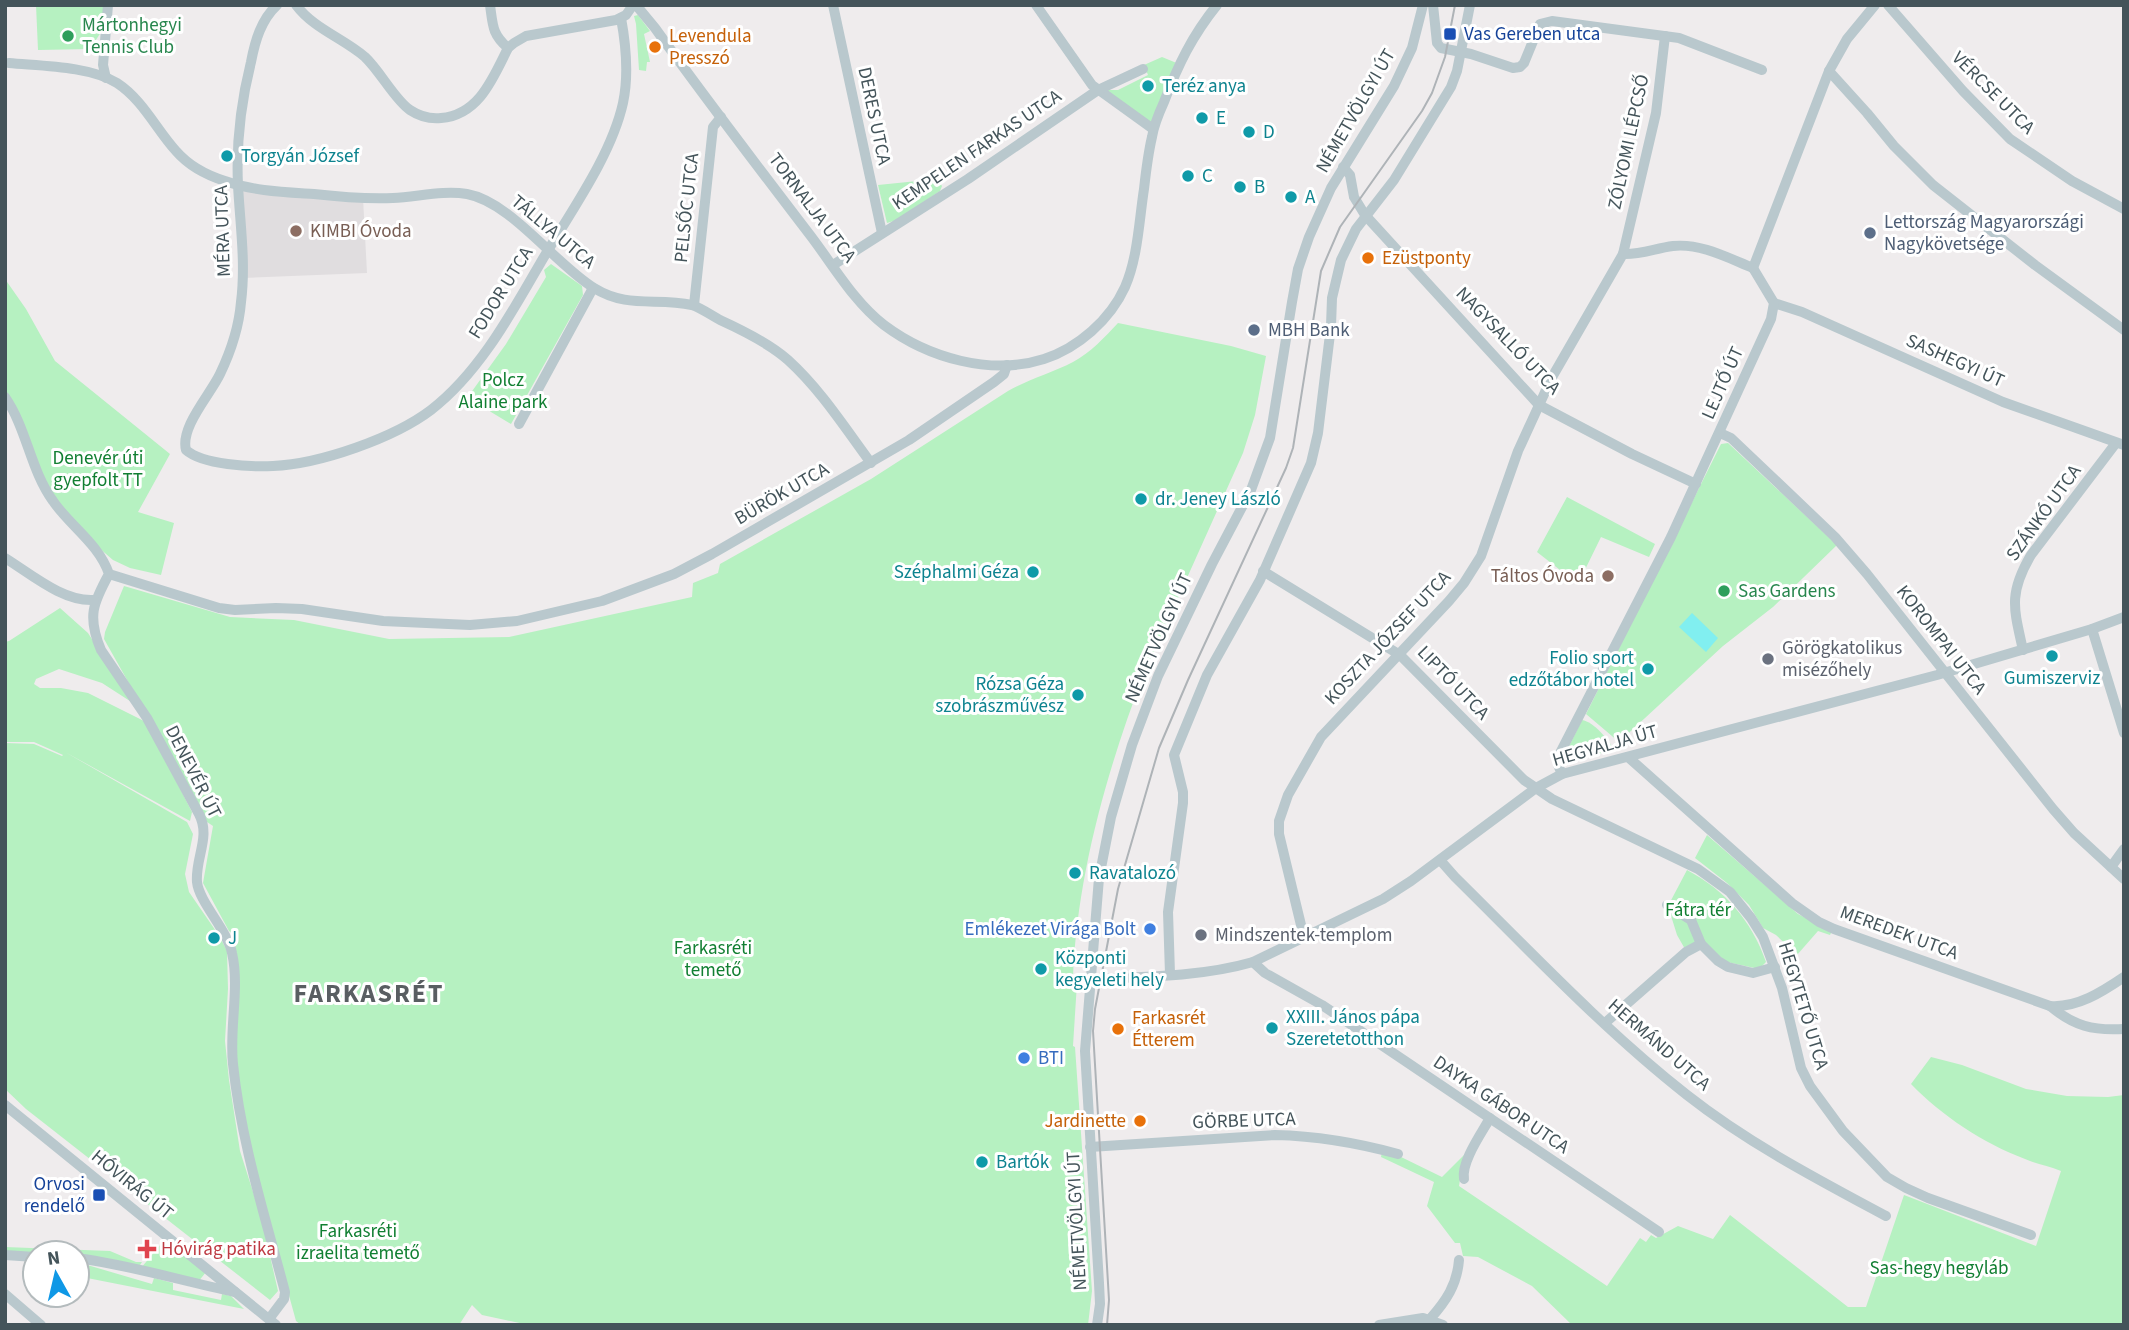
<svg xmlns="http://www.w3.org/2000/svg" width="2129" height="1330" font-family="'Source Sans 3',sans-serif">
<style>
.education{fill:#e0dddf}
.green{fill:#b6f1c1}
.water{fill:#81eff0}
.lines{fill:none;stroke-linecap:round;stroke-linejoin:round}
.minor{stroke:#b9c8cd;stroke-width:10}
.tram{stroke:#aeb3b7;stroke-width:2}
.transit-dot{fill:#1a4fb4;stroke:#fff;stroke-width:2.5}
.leisure-dot{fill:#2e9e5b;stroke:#fff;stroke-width:2.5}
.food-dot{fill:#e8710a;stroke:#fff;stroke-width:2.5}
.culture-dot{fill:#0f9aa8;stroke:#fff;stroke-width:2.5}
.education-dot{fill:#8d6e63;stroke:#fff;stroke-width:2.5}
.service-dot{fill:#5c6f8a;stroke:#fff;stroke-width:2.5}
.worship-dot{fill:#6b7280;stroke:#fff;stroke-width:2.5}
.shop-dot{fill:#3f7fe0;stroke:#fff;stroke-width:2.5}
.health-dot{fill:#e0444e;stroke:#fff;stroke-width:2.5}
.labels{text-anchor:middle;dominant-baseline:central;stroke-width:6;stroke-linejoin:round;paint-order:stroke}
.leisure-label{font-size:19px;fill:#27864d;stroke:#fff;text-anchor:start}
.transit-label{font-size:19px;fill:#164399;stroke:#fff;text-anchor:start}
.food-label{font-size:19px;fill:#c56008;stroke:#fff;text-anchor:start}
.culture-label{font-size:19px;fill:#0d838f;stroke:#fff;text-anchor:start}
.street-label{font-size:19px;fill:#44545a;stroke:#fff}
.service-label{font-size:19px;fill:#4e5e75;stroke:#fff;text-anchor:start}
.education-label{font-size:19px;fill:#785e54;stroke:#fff;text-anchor:start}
.park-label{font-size:19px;fill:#117f32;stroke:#fff}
.worship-label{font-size:19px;fill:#5b616d;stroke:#fff;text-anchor:start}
.shop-label{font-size:19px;fill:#366cbe;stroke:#fff;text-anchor:end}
.health-label{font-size:19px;fill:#be3a42;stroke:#fff;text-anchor:start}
.district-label{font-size:26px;font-weight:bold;letter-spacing:2px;fill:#595e62;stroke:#fff}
</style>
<rect width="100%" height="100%" fill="#efeced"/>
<polygon class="education" points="238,185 363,198 367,273 243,278"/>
<g class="green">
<polygon points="36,5 108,5 107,23 90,49 38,50"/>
<polygon points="638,15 650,31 644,34 650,62 647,62 646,71 639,70 636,24 634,16"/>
<polygon points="1162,57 1179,64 1153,129 1098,90 1118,90 1148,75 1144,65"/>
<polygon points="937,179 942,186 940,191 897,220 887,223 878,185"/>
<polygon points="551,264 582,286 583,295 511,424 491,412 470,394 506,344 546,277 544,270"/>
<polygon points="5,279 26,309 55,361 170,454 138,512 174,523 161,575 130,568 113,560 69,522 52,499 5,397"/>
<path d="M1118,323L1231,346L1266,356L1255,415L1243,453L1143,676C1107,770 1077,876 1073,977V980L1077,983L1073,1046L1075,1047L1092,1291L1088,1325H529L482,1315L472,1305L459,1325H301L296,1321L252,1160L235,1063L232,938L234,935L229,931L203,883L213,826L207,822L104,639L105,632L124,586L230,617L294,620L389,639L509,637L692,597L693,583L718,573L720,564L871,479L1008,391C1029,379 1052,373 1073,362C1090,353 1105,337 1118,323Z"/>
<polygon points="1728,443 1837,545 1773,607 1723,646 1619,742 1586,714 1721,444"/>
<polygon points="1567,497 1655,544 1649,557 1601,537 1578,584 1537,552"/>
<polygon points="60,608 88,633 133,703 102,683 59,669 36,679 34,684 40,688 61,688 88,693 146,722 192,812 190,821 65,752 187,822 193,834 185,874 189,892 220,937 227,951 228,989 225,1041 229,1080 240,1151 261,1217 278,1291 270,1300 26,1109 5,1089 5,743 34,744 62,756 63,755 34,742 5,742 5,642 9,641"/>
<path d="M1582,720C1594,722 1608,739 1614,750L1566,762L1564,759L1566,752Z"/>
<polygon points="1707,835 1798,914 1832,931 1830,935 1818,931 1797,955 1776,935 1763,928 1749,905 1727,883 1695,858"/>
<path d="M1687,870C1725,890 1752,921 1766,962L1759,969L1727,962L1708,948L1685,949L1677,935L1668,906Z"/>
<path d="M1931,1057L1962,1065L2026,1089L2067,1096L2108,1097L2124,1095V1325H1572L1532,1286L1478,1257L1463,1256L1460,1243H1455L1427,1206L1434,1182L1381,1157L1382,1152L1399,1156L1442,1177L1468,1151L1462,1167L1459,1186L1607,1286L1640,1238L1646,1242L1651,1235L1656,1238L1678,1226L1713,1239L1730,1215L1848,1307H1866L1904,1195L2036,1246L2061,1171C2049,1166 2036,1164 2025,1159C1983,1143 1942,1116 1911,1084Z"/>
<polygon points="166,1238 206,1272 198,1282 141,1268"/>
<polygon points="5,1247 110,1251 136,1262 142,1262 138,1268 77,1253 5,1254"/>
<polygon points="77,1262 152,1284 154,1278 173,1283 173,1290 221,1300 222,1294 231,1296 244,1309 77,1276"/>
</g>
<polygon class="water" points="1692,613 1718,638 1706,652 1679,627"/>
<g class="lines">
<g class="minor">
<path d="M277,5C261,20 255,41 251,62C241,102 236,143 238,185C240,224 246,263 241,302C239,327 231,351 220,374C210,395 180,427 186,450C203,465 251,467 273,466C320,464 394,438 431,410C479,373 511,314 541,262C569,214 611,157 623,103C629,75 626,45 621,18"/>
<path d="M296,5C314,29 343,38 365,57C380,71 395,100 410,110C419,116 431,119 441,118C479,115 493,78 508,48L514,43L526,36L616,20L626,15L633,5"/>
<path d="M490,5C493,26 492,34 508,48"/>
<path d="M636,5L655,28C705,98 758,167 810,235C833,265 854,302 884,325C928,358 991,376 1044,359C1078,348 1110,320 1125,287C1138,257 1139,221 1144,189C1146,171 1148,154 1152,137C1154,125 1159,113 1164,102C1178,65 1192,36 1217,5"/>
<polyline points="833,5 882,233"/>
<polyline points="1036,5 1092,85 1153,129"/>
<polyline points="1433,5 1437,43 1441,48 1471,54 1513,68 1520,67 1524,63 1540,24 1552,21 1679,38 1762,70"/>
<polyline points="1888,5 1963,91 2010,139 2072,181 2124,209"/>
<path d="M9,63C41,66 90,66 117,83C143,100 156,129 176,151C189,166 206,175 225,181C253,191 284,192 314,194C340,197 367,199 393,198C417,197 443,190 467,194C511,202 555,264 594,288C628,309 656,297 692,305C701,308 711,315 720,320C742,330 769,343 788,360C821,390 845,428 871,463"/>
<polyline points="1829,71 1867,113 1894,146 1933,185 2035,265 2124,330"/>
<polyline points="106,78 103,65 108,5"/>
<polyline points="1343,167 1350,175 1354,197 1365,215 1539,405 1632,454 1696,484"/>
<path d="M1623,254C1640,255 1656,248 1673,246C1701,243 1728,258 1753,268"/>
<polyline points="833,265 968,179 1098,90 1143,69"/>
<polyline points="1753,268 1829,71 1847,39 1875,5"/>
<polyline points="1774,303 1802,312 2003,402 2124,445"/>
<polyline points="694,305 713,127 721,117"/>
<path d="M5,397C27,429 30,469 53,501C70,526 99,544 109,574C93,603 87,617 101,650L147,718L199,814C211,837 195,858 197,882C199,902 228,931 232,953C240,988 229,1028 233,1064C241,1142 265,1216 285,1292L284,1299L269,1319"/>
<polyline points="519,424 593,288"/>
<polyline points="1720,433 1731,438 1835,537 1867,574 2053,809 2074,833 2124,879"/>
<path d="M5,558C31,574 63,602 94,600"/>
<polyline points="1263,571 1400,655 1524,780 1552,799 1698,869 1730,892 1751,918 1763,937 1782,988 1801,1068 1810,1086 1843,1131 1887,1177 1906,1188 1928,1198 2031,1235"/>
<polyline points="109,574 219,608 235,610 276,608 302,609 383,621 470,625 517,621 602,601 674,574 712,554 909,440 994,382 1004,374 1007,365"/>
<polyline points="2092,629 2124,733"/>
<path d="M2023,650C2014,609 2008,594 2031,555L2116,443"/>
<path d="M1628,757L1792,903L1819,922L1834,929L2050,1006C2077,1008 2102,992 2124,977"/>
<polyline points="1562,774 1558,765 1558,757 1671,537 1771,319 1774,303 1753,268"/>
<path d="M1440,860L1455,877C1530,951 1603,1029 1687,1095C1748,1143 1817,1179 1886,1216"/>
<polyline points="2111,867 2124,849"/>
<polyline points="1667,905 1691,920 1701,944 1718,961 1728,967 1753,973 1775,967"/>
<polyline points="1306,937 1301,925 1279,834 1279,821 1288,795 1321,737 1449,601 1464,583 1481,556 1518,451 1551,379 1623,254 1656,113 1665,36"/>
<polyline points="1253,962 1265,973 1322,1005 1659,1232"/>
<polyline points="1170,974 1168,912 1183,803 1183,792 1174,755 1207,675 1260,580 1311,463 1318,433 1331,326 1332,298 1341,260 1356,229 1394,180 1451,87 1457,71 1470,5"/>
<path d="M1089,979C1143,977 1201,977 1253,962L1383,899L1411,881L1536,788L1562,774L1937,675L2092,629L2124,617"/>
<path d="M2050,1006C2074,1026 2093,1031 2124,1029"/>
<polyline points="1605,1023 1686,952 1701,944"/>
<polyline points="5,1105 276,1325"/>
<path d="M1090,1147L1275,1135C1317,1136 1358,1143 1398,1154"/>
<path d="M1464,1179C1461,1162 1481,1134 1490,1118"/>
<polyline points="5,1255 35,1257"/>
<path d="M77,1258C130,1265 182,1281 235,1292"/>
<polyline points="5,1294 41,1325"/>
<path d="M1430,1319C1446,1301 1457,1285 1459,1260"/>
<polyline points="1097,1325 1100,1304 1099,1283 1085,1051 1099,878 1111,817 1132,745 1158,676 1212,564 1251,490 1270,438 1292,302 1298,269 1309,237 1331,188 1394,86 1412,48 1423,5"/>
<polyline points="1379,1325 1423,1318 1443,1325"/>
</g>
<polyline class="tram" points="1107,1325 1109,1300 1093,1031 1095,1009 1118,889 1159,748 1188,680 1286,468 1293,448 1321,271 1340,227 1422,111 1432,93 1445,57 1455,5"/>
</g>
<g class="transit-dot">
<rect x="1443" y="27" width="14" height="14" rx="3.5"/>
<rect x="92" y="1188" width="14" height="14" rx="3.5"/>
</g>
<g class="leisure-dot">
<circle cx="68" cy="36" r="7"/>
<circle cx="1724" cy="591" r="7"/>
</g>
<g class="food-dot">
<circle cx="655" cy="47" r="7"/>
<circle cx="1368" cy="258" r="7"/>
<circle cx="1118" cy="1029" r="7"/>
<circle cx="1140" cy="1121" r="7"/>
</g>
<g class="culture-dot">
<circle cx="1148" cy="86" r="7"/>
<circle cx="1202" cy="118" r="7"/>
<circle cx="1249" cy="132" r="7"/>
<circle cx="227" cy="156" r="7"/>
<circle cx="1188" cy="176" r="7"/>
<circle cx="1240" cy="187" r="7"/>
<circle cx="1291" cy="197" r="7"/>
<circle cx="1141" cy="499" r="7"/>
<circle cx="1033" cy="572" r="7"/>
<circle cx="2052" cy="656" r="7"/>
<circle cx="1648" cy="669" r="7"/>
<circle cx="1078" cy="695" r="7"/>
<circle cx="1075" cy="873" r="7"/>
<circle cx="214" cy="938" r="7"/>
<circle cx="1041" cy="969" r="7"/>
<circle cx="1272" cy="1028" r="7"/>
<circle cx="982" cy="1162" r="7"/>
</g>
<g class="education-dot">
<circle cx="296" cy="231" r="7"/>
<circle cx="1608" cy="576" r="7"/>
</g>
<g class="service-dot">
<circle cx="1870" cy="233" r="7"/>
<circle cx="1254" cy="330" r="7"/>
</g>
<g class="worship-dot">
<circle cx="1768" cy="659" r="7"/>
<circle cx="1201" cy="935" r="7"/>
</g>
<g class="shop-dot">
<circle cx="1150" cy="929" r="7"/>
<circle cx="1024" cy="1058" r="7"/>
</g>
<path class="health-dot" d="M143.5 1238.5h7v7h7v7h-7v7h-7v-7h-7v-7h7z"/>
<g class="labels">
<g class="leisure-label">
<text x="82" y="25">Mártonhegyi<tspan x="82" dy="22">Tennis Club</tspan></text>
<text x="1738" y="591">Sas Gardens</text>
</g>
<g class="transit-label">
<text x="1464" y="34">Vas Gereben utca</text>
<text x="85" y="1184" text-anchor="end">Orvosi<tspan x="85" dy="22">rendelő</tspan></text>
</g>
<g class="food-label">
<text x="669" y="36">Levendula<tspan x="669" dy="22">Presszó</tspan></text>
<text x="1382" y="258">Ezüstponty</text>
<text x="1132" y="1018">Farkasrét<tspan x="1132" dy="22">Étterem</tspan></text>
<text x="1126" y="1121" text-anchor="end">Jardinette</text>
</g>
<g class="culture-label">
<text x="1162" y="86">Teréz anya</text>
<text x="1216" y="118">E</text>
<text x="1263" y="132">D</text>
<text x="241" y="156">Torgyán József</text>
<text x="1202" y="176">C</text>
<text x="1254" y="187">B</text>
<text x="1305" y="197">A</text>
<text x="1155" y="499">dr. Jeney László</text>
<text x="1019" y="572" text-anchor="end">Széphalmi Géza</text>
<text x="1634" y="658" text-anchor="end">Folio sport<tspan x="1634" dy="22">edzőtábor hotel</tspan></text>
<text x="2052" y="678" text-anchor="middle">Gumiszerviz</text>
<text x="1064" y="684" text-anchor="end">Rózsa Géza<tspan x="1064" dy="22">szobrászművész</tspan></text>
<text x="1089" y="873">Ravatalozó</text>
<text x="228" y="938">J</text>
<text x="1055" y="958">Központi<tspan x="1055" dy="22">kegyeleti hely</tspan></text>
<text x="1286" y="1017">XXIII. János pápa<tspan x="1286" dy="22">Szeretetotthon</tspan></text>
<text x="996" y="1162">Bartók</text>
</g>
<g class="street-label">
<text transform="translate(1993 93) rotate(45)">VÉRCSE UTCA</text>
<text transform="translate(1356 111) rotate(-60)">NÉMETVÖLGYI ÚT</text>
<text transform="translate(874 116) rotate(78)">DERES UTCA</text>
<text transform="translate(1629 142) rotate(-78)">ZÓLYOMI LÉPCSŐ</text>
<text transform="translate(977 150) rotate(-34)">KEMPELEN FARKAS UTCA</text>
<text transform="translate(687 208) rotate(-84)">PELSŐC UTCA</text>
<text transform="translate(812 208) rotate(53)">TORNALJA UTCA</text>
<text transform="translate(223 231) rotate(-92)">MÉRA UTCA</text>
<text transform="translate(553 232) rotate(40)">TÁLLYA UTCA</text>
<text transform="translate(501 293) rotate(-58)">FODOR UTCA</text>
<text transform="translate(1508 341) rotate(46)">NAGYSALLÓ UTCA</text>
<text transform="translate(1955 361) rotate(24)">SASHEGYI ÚT</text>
<text transform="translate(1723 383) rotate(-66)">LEJTŐ ÚT</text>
<text transform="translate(782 494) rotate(-30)">BÜRÖK UTCA</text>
<text transform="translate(2044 513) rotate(-54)">SZÁNKÓ UTCA</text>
<text transform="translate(1159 638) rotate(-66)">NÉMETVÖLGYI ÚT</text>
<text transform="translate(1388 638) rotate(-47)">KOSZTA JÓZSEF UTCA</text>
<text transform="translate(1941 640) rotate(52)">KOROMPAI UTCA</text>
<text transform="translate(1453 683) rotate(46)">LIPTÓ UTCA</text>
<text transform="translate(1605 746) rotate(-16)">HEGYALJA ÚT</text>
<text transform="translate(193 772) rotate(63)">DENEVÉR ÚT</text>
<text transform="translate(1899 933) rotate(20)">MEREDEK UTCA</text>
<text transform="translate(1803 1006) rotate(73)">HEGYTETŐ UTCA</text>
<text transform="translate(1659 1045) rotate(41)">HERMÁND UTCA</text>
<text transform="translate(1501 1105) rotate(34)">DAYKA GÁBOR UTCA</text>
<text transform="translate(1244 1121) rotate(-2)">GÖRBE UTCA</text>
<text transform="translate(132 1185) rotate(39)">HÓVIRÁG ÚT</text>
<text transform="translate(1077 1221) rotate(-93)">NÉMETVÖLGYI ÚT</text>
</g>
<g class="service-label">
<text x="1884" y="222">Lettország Magyarországi<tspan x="1884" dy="22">Nagykövetsége</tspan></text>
<text x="1268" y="330">MBH Bank</text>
</g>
<g class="education-label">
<text x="310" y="231">KIMBI Óvoda</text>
<text x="1594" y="576" text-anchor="end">Táltos Óvoda</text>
</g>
<g class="park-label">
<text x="503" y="380">Polcz<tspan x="503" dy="22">Alaine park</tspan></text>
<text x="98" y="458">Denevér úti<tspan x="98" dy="22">gyepfolt TT</tspan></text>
<text x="1698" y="910">Fátra tér</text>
<text x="713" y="948">Farkasréti<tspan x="713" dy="22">temető</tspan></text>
<text x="358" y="1231">Farkasréti<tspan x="358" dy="22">izraelita temető</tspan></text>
<text x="1939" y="1268">Sas-hegy hegyláb</text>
</g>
<g class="worship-label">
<text x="1782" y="648">Görögkatolikus<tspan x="1782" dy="22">misézőhely</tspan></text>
<text x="1215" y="935">Mindszentek-templom</text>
</g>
<g class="shop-label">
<text x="1136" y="929">Emlékezet Virága Bolt</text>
<text x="1038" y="1058" text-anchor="start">BTI</text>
</g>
<g class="health-label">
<text x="161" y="1249">Hóvirág patika</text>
</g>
<g class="district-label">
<text x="369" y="993">FARKASRÉT</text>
</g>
</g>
<rect width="2129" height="1330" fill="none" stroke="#44545a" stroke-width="14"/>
<g transform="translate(56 1274) rotate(352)"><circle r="33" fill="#ffffff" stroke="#b4bbbd" stroke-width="2"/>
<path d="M0-5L12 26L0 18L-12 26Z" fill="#0f98e6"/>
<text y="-10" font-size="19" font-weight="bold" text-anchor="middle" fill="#44545a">N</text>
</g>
</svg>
